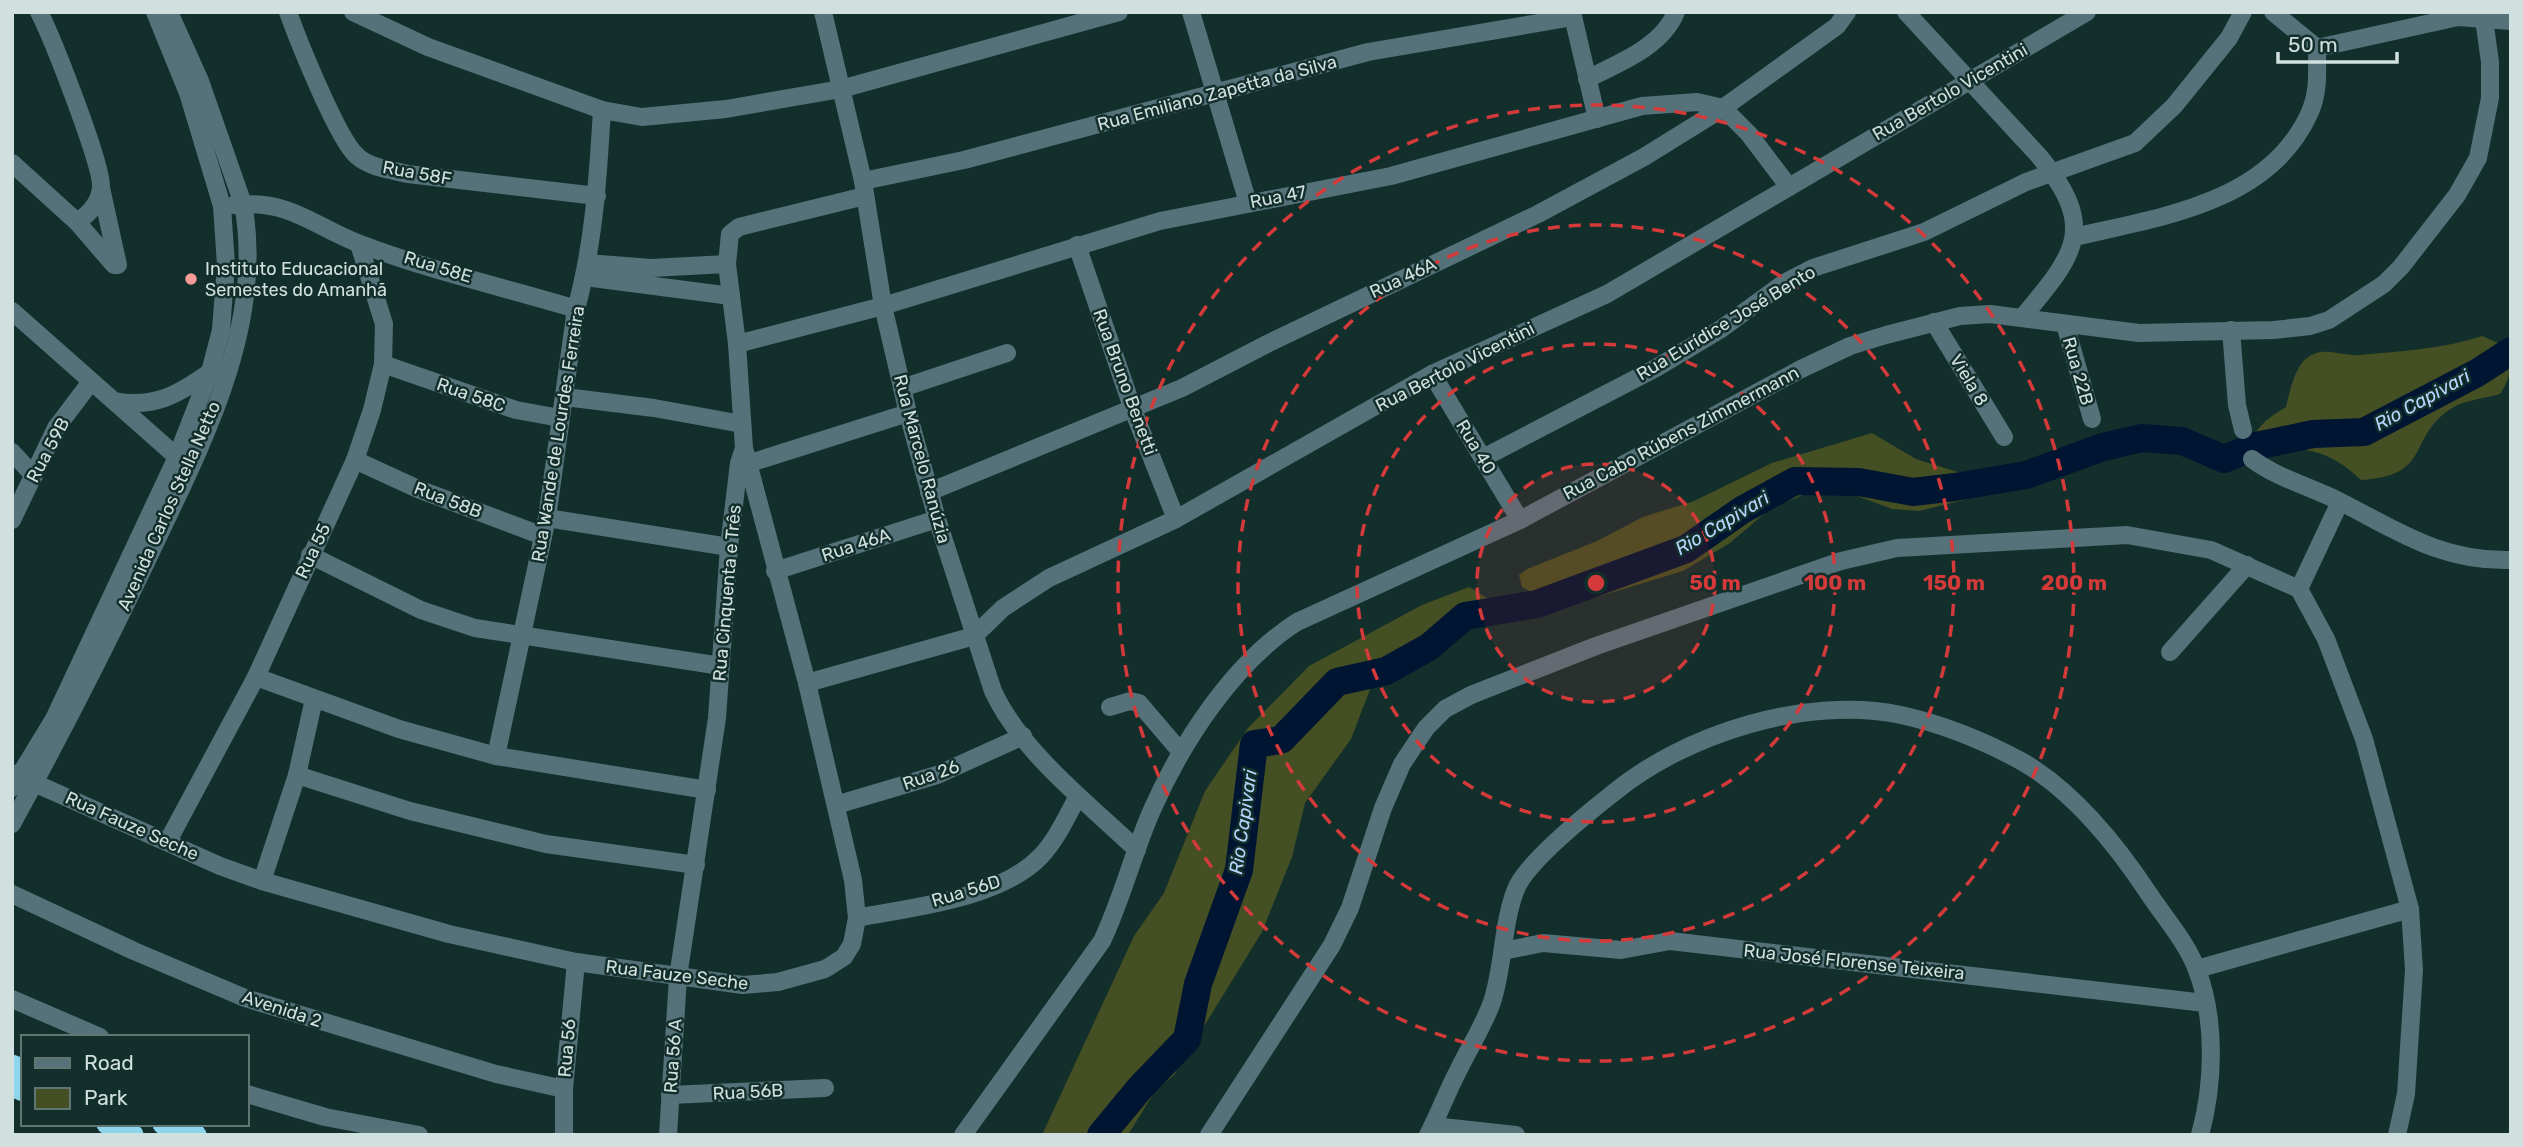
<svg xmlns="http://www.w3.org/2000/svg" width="2523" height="1147" font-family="Rubik,sans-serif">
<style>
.green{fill:#444f23}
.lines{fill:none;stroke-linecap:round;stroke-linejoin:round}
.river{stroke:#001531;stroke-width:28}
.minor{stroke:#55717a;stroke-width:18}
.highway{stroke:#8dd5ec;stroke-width:21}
.ring{fill:none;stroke:#d53a3a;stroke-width:3.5;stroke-dasharray:12 9}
.poi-dot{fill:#f59b98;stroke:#132f2c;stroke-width:2.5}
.labels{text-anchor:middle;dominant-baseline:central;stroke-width:5;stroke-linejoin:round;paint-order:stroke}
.street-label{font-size:18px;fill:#d0e0de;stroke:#132f2c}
.poi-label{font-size:18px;fill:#d0e0de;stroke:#132f2c;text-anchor:start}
.water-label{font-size:19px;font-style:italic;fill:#b6d6fe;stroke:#132f2c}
.centre{fill:#d53a3a;stroke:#132f2c;stroke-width:3.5}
.ring-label{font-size:21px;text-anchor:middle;font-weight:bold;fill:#d53a3a;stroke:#132f2c;stroke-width:5;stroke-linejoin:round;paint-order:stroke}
</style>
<rect width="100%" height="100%" fill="#132f2c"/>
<g class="green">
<path d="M2482,336L2505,346C2512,366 2512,376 2500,394C2485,398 2461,401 2449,410C2407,439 2432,476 2361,480C2326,447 2296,444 2250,453C2251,429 2268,418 2286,407C2290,392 2294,368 2307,358C2324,345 2342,357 2360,355C2401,351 2442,349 2482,336Z"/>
<polygon points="1872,433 1916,459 1964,474 1968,499 1919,511 1892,509 1844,491 1819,489 1772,507 1730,543 1683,571 1574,604 1546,600 1522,587 1519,575 1527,569 1597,541 1643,517 1694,501 1772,463"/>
<polygon points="1469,587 1490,600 1481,623 1412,658 1371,687 1351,739 1305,803 1292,857 1262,932 1174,1075 1155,1091 1128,1135 1042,1135 1134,936 1164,893 1205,791 1248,728 1309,666 1422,605"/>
</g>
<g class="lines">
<polyline class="river" points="1101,1135 1140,1088 1187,1039 1198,984 1239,870 1254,744 1281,740 1337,682 1386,671 1429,647 1465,616 1537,604 1686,549 1742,510 1795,481 1859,482 1913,492 1955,487 2026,475 2103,447 2142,438 2182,441 2224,459 2256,446 2313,434 2364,432 2477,373 2511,351"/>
<g class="minor">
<path d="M288,12C298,40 338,140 357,156C370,168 392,170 408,174L597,196"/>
<polyline points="353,12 428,47 602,110 642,117 726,109 841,89 1119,12"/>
<path d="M823,12L863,181L883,306L908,413L937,519L993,691C1021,752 1089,804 1137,850"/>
<polyline points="1191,12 1248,203"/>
<polyline points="1572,12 1597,119"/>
<path d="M1906,12L2039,156C2098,228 2076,253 2022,318"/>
<polyline points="2317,48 2458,17 2511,21"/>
<path d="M1587,79C1619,63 1662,47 1676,12"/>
<path d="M12,163L77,222C89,214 100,203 101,187C102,164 52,37 39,12"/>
<polyline points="863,181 964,160 1368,52 1573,17"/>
<path d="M234,205C290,199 313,226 360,244C428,270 506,288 576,309"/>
<polyline points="77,222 114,265 118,265 101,188"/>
<path d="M2074,237C2160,217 2270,203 2310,112C2319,92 2317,70 2317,48L2273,12"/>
<polyline points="1077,245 1133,410 1176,519"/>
<polyline points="587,263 651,268 727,264"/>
<polyline points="585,277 731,296"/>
<polyline points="12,311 185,464"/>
<polyline points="1934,322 2004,437"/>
<polyline points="2065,324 2092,419"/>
<polyline points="2231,330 2237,405 2243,430"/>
<polyline points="737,344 883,306 1160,221 1391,176 1642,106 1697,102 1723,108 1749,134 1789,187"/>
<polyline points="383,364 516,410 560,418"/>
<polyline points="1432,374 1520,520"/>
<polyline points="902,388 1007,353"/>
<polyline points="565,397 654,408 742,424"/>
<path d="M114,401C154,409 179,394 210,372"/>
<polyline points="12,452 34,476"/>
<polyline points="1483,458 1656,368 1721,329 1784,283 1813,268 1924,232 2026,182 2135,143 2174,106 2229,38 2243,12"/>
<path d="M2252,459C2277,478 2311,487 2339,501C2398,531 2441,562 2511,560"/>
<polyline points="355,460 418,489 543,536"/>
<polyline points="741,463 750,463 908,413"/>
<polyline points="929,492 1182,388 1267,344 1538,214 1644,157 1723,108 1837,26 1847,12"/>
<polyline points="547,518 729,547"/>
<polyline points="12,520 56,428 90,383"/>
<polyline points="310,555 421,610 475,628 721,666"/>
<polyline points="775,571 937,519"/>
<polyline points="2299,589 2340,502"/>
<polyline points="2170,652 2247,565"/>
<polyline points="256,677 399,729 496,756 707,790"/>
<polyline points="807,683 974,636 1003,608 1049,578 1176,519 1432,374 1607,294 2087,12"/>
<polyline points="1110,707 1130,701 1139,703 1180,751"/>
<path d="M496,756L547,518L576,309C594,244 598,177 602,110"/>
<polyline points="12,773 220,866 262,881 449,934 576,962 743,985 778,982 825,969 844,957 852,944 857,918 853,880 807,683 744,448"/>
<polyline points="297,775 410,811 546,844 696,865"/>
<polyline points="12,788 54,719 176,459 210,372 221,330 226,265 222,206 188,93 155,12"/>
<polyline points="836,805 937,775 1023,736"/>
<path d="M12,824C60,736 106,646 149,556C200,448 266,326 243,204L200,81L169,12"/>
<polyline points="168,841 256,677 355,460 372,410 383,364 384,324 359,244"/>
<polyline points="262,881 297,775 314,699"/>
<polyline points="12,894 134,951 245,998 496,1074 564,1089"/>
<path d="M857,918C913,907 1000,899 1041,856C1057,839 1067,816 1078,796"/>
<polyline points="1503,951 1543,943 1621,950 1670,941 2205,1003"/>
<polyline points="2197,969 2410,909"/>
<polyline points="12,999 100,1037"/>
<polyline points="247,1094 325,1117 419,1135"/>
<polyline points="670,1095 825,1088"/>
<polyline points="1433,1126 1516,1135"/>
<polyline points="564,1135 564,1089 576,962"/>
<polyline points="668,1135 678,977 717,718 729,547 739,463 744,448 737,344 727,264 730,234 739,227 865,196"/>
<path d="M963,1135L1102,941C1122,899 1133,853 1152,810C1182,742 1233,663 1297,622L1520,520L1801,369L1850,346L1886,335L1960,316L1990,314L2139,333L2274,330L2310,326L2329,320L2384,284L2401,267L2457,195L2478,158L2490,98V62L2483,12"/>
<polyline points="1209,1135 1332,945 1350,908 1383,808 1402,764 1426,728 1445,709 1471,695 1596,646 1841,561 1897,548 2127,535 2211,550 2299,589 2326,639 2364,739 2410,909 2414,970 2406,1094 2397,1135"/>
<path d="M1428,1135C1439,1114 1447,1092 1458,1071C1469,1048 1484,1025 1492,1002C1504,966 1502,924 1516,889C1527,862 1588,813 1612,794C1684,734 1807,695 1901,715C1942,724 1984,741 2021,761C2074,791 2116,844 2149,894C2165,918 2187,943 2197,970C2216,1020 2214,1084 2200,1135"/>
</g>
<g class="highway">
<polyline points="12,1065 23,1069"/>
<polyline points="12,1086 23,1091"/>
<polyline points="107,1124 133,1135"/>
<polyline points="163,1124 196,1135"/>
</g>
</g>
<circle cx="1596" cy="583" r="119" fill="#d53a3a" fill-opacity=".12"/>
<g class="ring">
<circle cx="1596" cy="583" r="119"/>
<circle cx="1596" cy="583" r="239"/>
<circle cx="1596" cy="583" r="358"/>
<circle cx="1596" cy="583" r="478"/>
</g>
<circle class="poi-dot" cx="191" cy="279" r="7"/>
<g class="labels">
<g class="street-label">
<text transform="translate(1950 92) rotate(-30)">Rua Bertolo Vicentini</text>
<text transform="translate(1217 93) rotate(-15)">Rua Emiliano Zapetta da Silva</text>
<text transform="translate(417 173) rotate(10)">Rua 58F</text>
<text transform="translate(1278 197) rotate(-11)">Rua 47</text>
<text transform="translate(438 267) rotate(17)">Rua 58E</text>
<text transform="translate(1403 278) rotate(-25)">Rua 46A</text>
<text transform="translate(1726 323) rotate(-31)">Rua Eurídice José Bento</text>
<text transform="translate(1455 367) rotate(-27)">Rua Bertolo Vicentini</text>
<text transform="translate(2078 371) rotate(74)">Rua 22B</text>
<text transform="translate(1969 380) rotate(59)">Viela 8</text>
<text transform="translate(1125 382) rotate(70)">Rua Bruno Benetti</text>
<text transform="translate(471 395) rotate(19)">Rua 58C</text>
<text transform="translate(1681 433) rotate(-28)">Rua Cabo Rúbens Zimmermann</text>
<text transform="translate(558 434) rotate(-81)">Rua Wande de Lourdes Ferreira</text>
<text transform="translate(1476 447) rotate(59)">Rua 40</text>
<text transform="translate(48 450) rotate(-62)">Rua 59B</text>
<text transform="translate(922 459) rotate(75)">Rua Marcelo Ranúzia</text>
<text transform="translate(448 500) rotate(21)">Rua 58B</text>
<text transform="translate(169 506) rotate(-66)">Avenida Carlos Stella Netto</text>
<text transform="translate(856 545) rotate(-18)">Rua 46A</text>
<text transform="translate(313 551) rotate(-65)">Rua 55</text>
<text transform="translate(727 593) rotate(-85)">Rua Cinquenta e Três</text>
<text transform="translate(931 775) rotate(-19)">Rua 26</text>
<text transform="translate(132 826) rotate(24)">Rua Fauze Seche</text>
<text transform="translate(966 891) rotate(-17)">Rua 56D</text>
<text transform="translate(1854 962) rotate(6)">Rua José Florense Teixeira</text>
<text transform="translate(677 975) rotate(7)">Rua Fauze Seche</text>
<text transform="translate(282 1009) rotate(18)">Avenida 2</text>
<text transform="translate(567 1048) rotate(-85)">Rua 56</text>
<text transform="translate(673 1056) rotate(-86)">Rua 56 A</text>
<text transform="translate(748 1092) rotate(-3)">Rua 56B</text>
</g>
<g class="poi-label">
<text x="205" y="269">Instituto Educacional<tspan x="205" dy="21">Semestes do Amanhã</tspan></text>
</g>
<g class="water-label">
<text transform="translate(2422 400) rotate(-29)">Rio Capivari</text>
<text transform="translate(1722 523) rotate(-31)">Rio Capivari</text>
<text transform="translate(1243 822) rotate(-82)">Rio Capivari</text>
</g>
</g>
<circle cx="1596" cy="583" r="10" class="centre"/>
<g class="ring-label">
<text x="1715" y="590">50 m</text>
<text x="1835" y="590">100 m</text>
<text x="1954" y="590">150 m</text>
<text x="2074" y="590">200 m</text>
</g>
<rect width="2523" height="1147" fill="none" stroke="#d0e0de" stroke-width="28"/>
<rect x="21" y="1035" width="228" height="91" fill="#132f2c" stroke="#5f7673" stroke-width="2"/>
<rect x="35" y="1058" width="35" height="10" fill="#55717a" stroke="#5f7673" stroke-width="2"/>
<text x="84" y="1070" font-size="21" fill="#d0e0de">Road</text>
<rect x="35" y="1088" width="35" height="21" fill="#444f23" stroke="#5f7673" stroke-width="2"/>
<text x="84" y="1105" font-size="21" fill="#d0e0de">Park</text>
<path d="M2278 52v10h119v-10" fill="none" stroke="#d0e0de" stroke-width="3.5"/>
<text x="2288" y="52" font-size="21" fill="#d0e0de" stroke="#132f2c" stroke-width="5" paint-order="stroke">50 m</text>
</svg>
